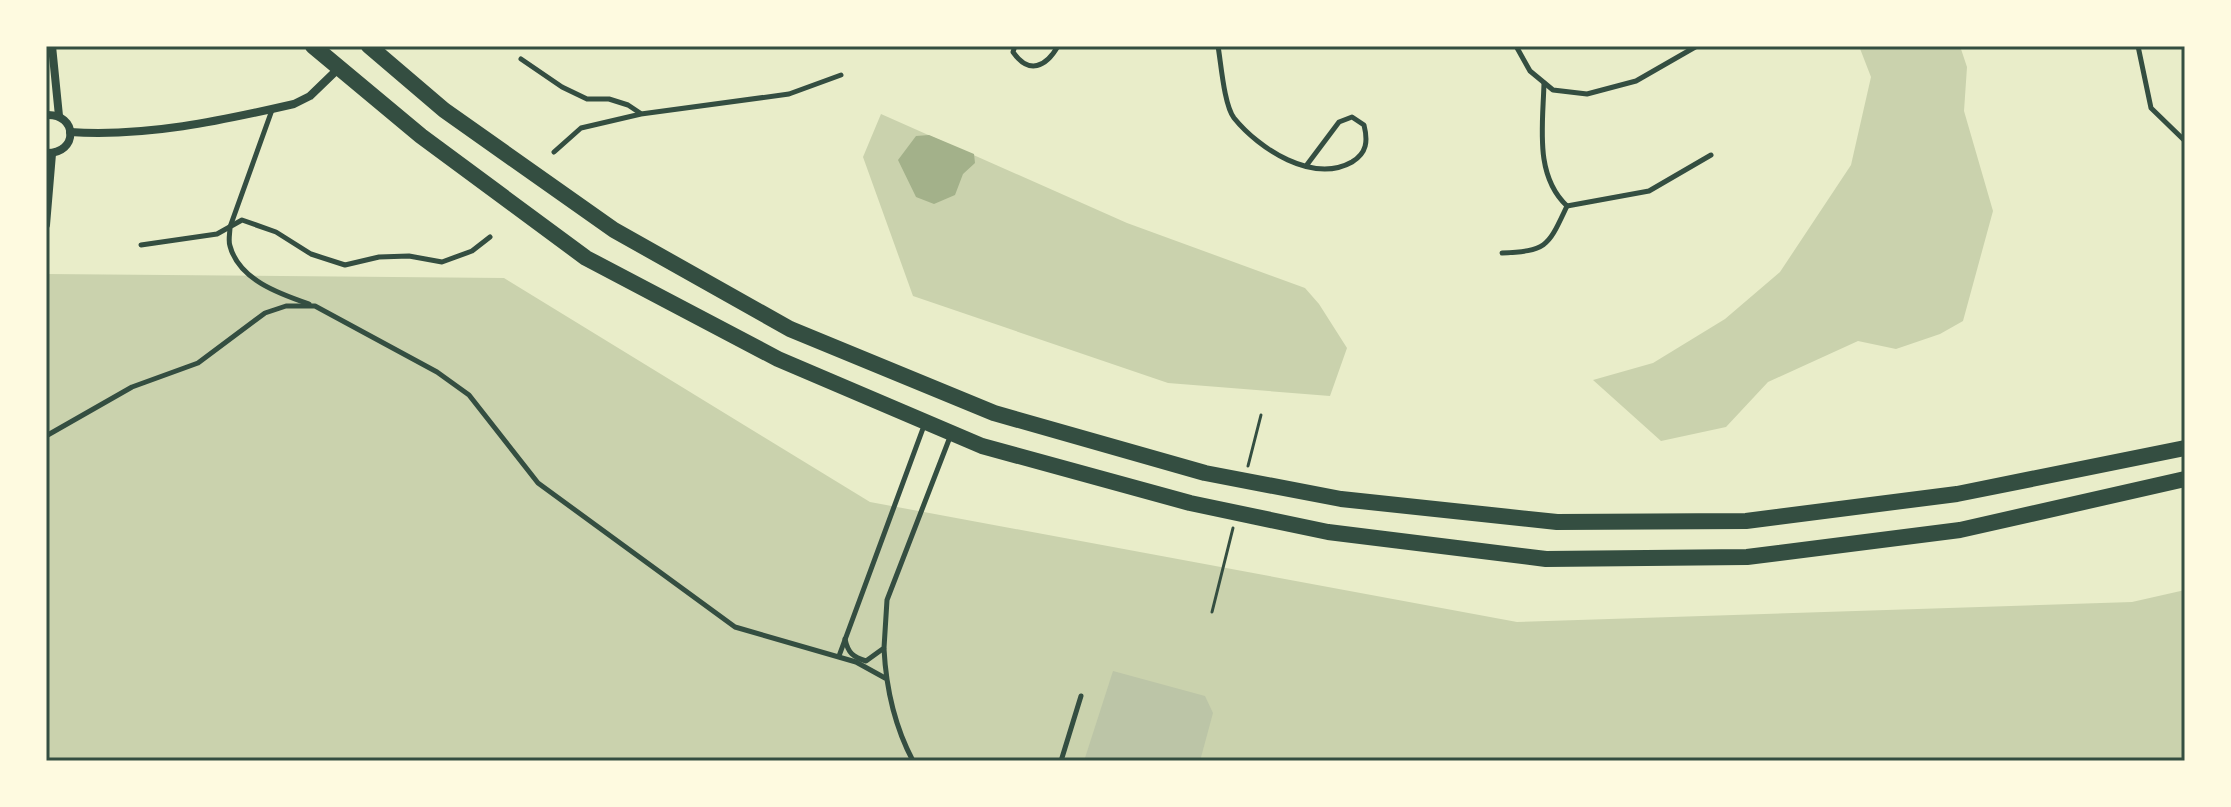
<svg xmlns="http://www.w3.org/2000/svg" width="2231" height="807" font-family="Manrope,sans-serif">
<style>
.green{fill:#cad2ad}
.water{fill:#a3b18a}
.building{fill:#bcc5a7}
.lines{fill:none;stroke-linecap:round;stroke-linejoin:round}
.path{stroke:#344e41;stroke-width:3}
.service{stroke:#344e41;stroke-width:5}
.minor{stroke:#344e41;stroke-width:8}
.trunk{stroke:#344e41;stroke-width:16}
.neatline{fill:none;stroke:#344e41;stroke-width:3}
</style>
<rect width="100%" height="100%" fill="#e9edc9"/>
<g class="green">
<polygon points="1859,46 1960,46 1967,67 1964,111 1993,211 1963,321 1940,334 1896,349 1858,341 1768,382 1726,427 1661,441 1593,380 1653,363 1725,319 1780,272 1851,165 1871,77"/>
<polygon points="881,114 1127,223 1305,288 1319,304 1347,348 1330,396 1168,383 913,296 863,157"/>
<polygon points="46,274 504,278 870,502 1517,622 2132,602 2185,590 2185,761 46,761"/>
</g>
<polygon class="water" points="929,135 974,154 975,163 963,174 955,195 934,204 916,197 898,160 916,136"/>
<polygon class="building" points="1113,671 1205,696 1213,713 1200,761 1084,761"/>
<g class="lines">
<g class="path">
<polyline points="1248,466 1261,415"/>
<polyline points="1212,612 1233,528"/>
</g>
<g class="service">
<path d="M1015,46L1013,52C1029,75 1046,67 1058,46"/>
<path d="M1218,46C1221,63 1224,105 1234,118C1259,149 1313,184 1352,162C1367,153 1368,141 1364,125L1352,117L1339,122L1306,166"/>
<polyline points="1516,46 1530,71 1553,90 1587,94 1636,81 1697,46"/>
<polyline points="2138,46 2151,108 2185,141"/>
<polyline points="521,59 562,87 587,99 609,99 628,105 640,113"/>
<path d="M1544,83C1543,125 1534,175 1567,206L1649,191L1711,155"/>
<path d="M272,110L230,227C230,233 228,241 230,246C239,280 280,294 309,304"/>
<polyline points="554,152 581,128 641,114 789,94 841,75"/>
<polyline points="141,245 217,234 242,220 276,232 311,254 345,265 379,257 409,256 442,262 472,251 490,237"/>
<path d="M1502,253C1548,251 1548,246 1567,206"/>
<polyline points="46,436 132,387 198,363 265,313 286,306 315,306 437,372 469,395 538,483 735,627 856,662 885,678"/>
<path d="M845,639C848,653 853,657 866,661L884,648L887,600L950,437"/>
<path d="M884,649C886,687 895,727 913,761"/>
<polyline points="839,656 925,423"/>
<polyline points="1061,761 1081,696"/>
</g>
<g class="minor">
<polyline points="52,46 59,116"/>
<path d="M46,115C78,113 79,154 46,153"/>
<path d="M70,132C146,137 220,121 294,104L310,96L339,68"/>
<polyline points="46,225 52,154"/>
</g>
<g class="trunk">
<polyline points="313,46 421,136 586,258 778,359 982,446 1190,503 1328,532 1546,559 1747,557 1960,530 2185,479"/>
<polyline points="369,46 444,110 614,230 790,329 994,413 1205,473 1341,499 1557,522 1746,521 1957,494 2185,448"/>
</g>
</g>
<rect width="2231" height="807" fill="none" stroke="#fefae0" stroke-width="96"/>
<rect x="48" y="48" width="2135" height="711" class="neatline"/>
</svg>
